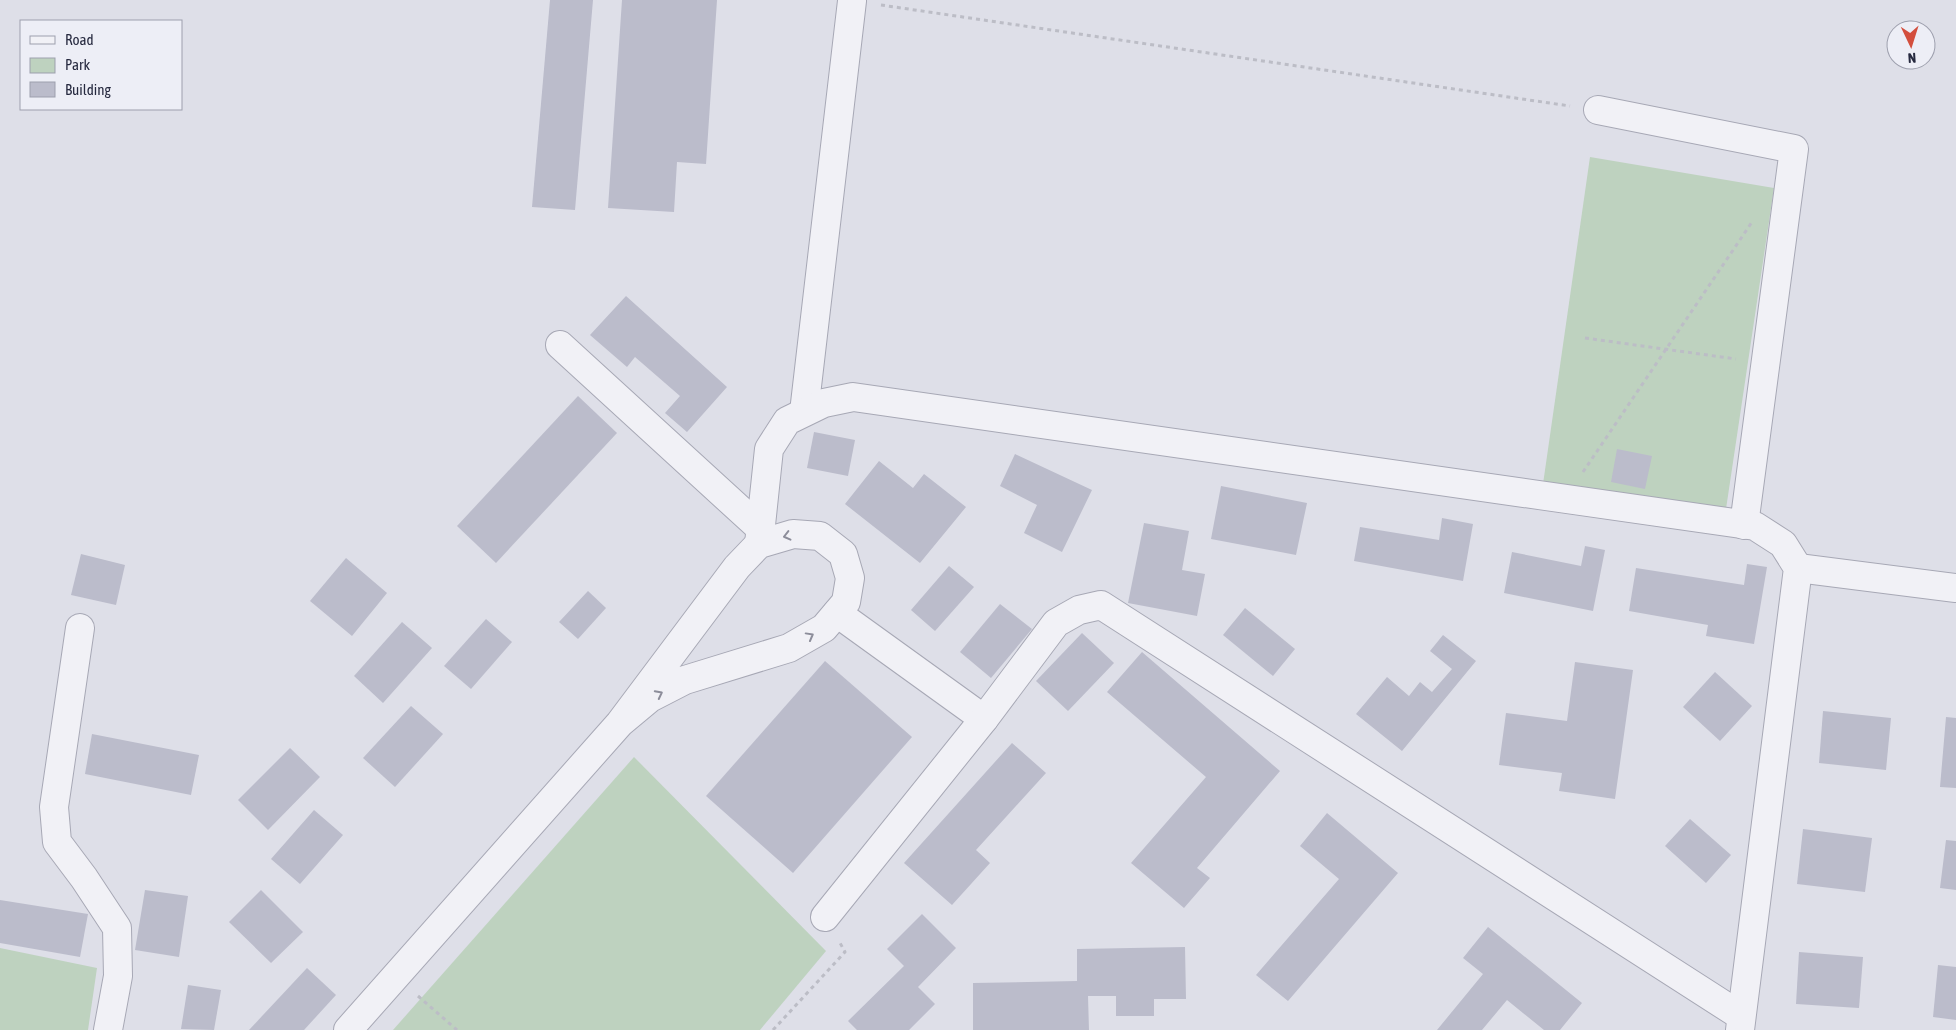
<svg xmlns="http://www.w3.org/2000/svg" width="1956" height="1030" font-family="'Asap Condensed',sans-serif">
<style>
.green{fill:#bed2bf}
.building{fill:#bbbccb}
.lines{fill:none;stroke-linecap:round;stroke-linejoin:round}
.minor-casing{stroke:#a7a8b5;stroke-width:30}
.path{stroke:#bcbdc6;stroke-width:3;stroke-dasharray:4 4;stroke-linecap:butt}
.minor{stroke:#f1f1f6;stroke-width:28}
.oneway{stroke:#8c8d9a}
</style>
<rect width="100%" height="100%" fill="#dedfe8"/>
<g class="green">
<polygon points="1590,157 1774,188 1726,509 1543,484"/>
<polygon points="634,757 826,951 760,1030 393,1030"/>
<polygon points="0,948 97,968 88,1030 0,1030"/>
</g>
<g class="building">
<polygon points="550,0 593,0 575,210 532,207"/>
<polygon points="622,0 717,0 706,164 677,162 674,212 608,208"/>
<polygon points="626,296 727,387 687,432 665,413 680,396 635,357 627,367 590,335"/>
<polygon points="578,396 617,433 496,563 457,526"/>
<polygon points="814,432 855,440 848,476 807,468"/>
<polygon points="1617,449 1652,456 1645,489 1611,482"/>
<polygon points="1015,454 1092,490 1062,552 1024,533 1037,505 1000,486"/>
<polygon points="879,461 913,488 924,474 966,507 920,563 845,504"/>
<polygon points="1221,486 1307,503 1296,555 1211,539"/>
<polygon points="1442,518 1473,524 1463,581 1354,561 1360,527 1439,540"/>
<polygon points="1144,523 1189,531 1182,570 1205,574 1197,616 1128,603"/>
<polygon points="1585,546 1605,550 1593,611 1504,593 1512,552 1581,566"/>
<polygon points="81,554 125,565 116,605 71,595"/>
<polygon points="346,558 387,593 352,636 310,601"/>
<polygon points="1747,564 1767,567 1754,644 1706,636 1708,625 1629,611 1636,568 1744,585"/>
<polygon points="949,566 974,587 935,631 911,610"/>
<polygon points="588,591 606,608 578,639 559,622"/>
<polygon points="1000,604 1032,629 991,678 960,652"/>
<polygon points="1245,608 1295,649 1273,676 1223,635"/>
<polygon points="486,619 512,642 471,689 444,666"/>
<polygon points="402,622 432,648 383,703 354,676"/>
<polygon points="1082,633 1114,663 1068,711 1036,681"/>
<polygon points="1443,635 1476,661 1402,751 1356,714 1387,677 1409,696 1420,682 1432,692 1452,669 1430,651"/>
<polygon points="1142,652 1280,771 1197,868 1210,878 1184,908 1131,863 1206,777 1107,692"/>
<polygon points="825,661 912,737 793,873 706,796"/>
<polygon points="1575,662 1633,670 1615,799 1559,791 1562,773 1499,765 1506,713 1567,721"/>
<polygon points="1715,672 1752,706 1720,741 1683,707"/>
<polygon points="411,706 443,734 395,787 363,758"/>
<polygon points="1823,711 1891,718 1886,770 1819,763"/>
<polygon points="1946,717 1956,718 1956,788 1940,787"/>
<polygon points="92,734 199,755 191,795 85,774"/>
<polygon points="1012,743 1046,773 976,850 990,863 952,905 904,863"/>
<polygon points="290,748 320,777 268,830 238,800"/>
<polygon points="314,810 343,835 300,884 271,859"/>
<polygon points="1327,813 1398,873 1288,1001 1256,975 1339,879 1300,846"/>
<polygon points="1690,819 1731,855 1706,883 1665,846"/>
<polygon points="1803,829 1872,838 1865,892 1797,884"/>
<polygon points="1946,840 1956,841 1956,890 1940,888"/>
<polygon points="145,890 188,896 179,957 135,950"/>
<polygon points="261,890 303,932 271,963 229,922"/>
<polygon points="0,900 88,914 80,957 0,943"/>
<polygon points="922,914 956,948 918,987 935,1004 909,1030 857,1030 848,1021 904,966 887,949"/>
<polygon points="1488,927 1582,1003 1560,1030 1544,1030 1507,1000 1482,1030 1437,1030 1483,974 1463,958"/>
<polygon points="1185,947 1186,999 1154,999 1154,1016 1116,1016 1116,996 1088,996 1089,1030 973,1030 973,983 1077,981 1077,949"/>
<polygon points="1799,952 1863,957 1859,1008 1796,1004"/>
<polygon points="1938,965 1956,967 1956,1020 1933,1017"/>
<polygon points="307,968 336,995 304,1030 249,1030"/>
<polygon points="188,985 221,990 214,1030 181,1029"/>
</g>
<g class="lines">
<defs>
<g id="minor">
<polyline points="1598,110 1794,149 1744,525"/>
<polyline points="560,345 760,528"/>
<polyline points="804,412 852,1"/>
<polyline points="759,544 769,449 787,421 824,403 853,397 1755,526 1783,544 1798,568 1740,1030"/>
<polyline points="1798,568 1956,588"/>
<polyline points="837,613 984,719"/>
<polyline points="80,628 54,807 57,842 84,878 117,928 118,976 108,1030"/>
<polyline points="825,917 984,719 1056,623 1079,610 1101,605 1741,1016"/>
<polyline points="348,1030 620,723 737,567 759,544 793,534 820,536 843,554 850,578 846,602 824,628 789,648 685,680 650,698 620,723"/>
</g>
</defs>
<use href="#minor" class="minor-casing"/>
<g class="path">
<polyline points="881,5 1570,106"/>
<polyline points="1585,338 1736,359"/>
<polyline points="1583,472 1752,222"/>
<polyline points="418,996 457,1030"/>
<polyline points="773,1030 845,952 839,941"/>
</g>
<use href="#minor" class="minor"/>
</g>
<defs><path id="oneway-chevron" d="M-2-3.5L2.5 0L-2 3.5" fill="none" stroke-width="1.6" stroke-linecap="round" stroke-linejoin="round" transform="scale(1.25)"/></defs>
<g class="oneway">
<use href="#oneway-chevron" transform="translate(787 536) rotate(166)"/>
<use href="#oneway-chevron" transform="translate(810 636) rotate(-29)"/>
<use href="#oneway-chevron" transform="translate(659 694) rotate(-27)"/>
</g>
<rect x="20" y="20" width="162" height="90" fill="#edeef6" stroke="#9d9fad"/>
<rect x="30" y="36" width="25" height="8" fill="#f1f1f6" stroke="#9d9fad"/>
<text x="65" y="45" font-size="15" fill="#26293f">Road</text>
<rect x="30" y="58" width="25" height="15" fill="#bed2bf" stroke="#9d9fad"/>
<text x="65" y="70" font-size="15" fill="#26293f">Park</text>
<rect x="30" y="82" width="25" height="15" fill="#bbbccb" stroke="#9d9fad"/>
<text x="65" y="95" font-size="15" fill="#26293f">Building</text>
<g transform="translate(1911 45) rotate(176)"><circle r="24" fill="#edeef6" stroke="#9d9fad"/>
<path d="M0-4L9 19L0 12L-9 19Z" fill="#d34e3d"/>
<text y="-8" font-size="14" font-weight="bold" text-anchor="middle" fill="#26293f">N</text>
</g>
</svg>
